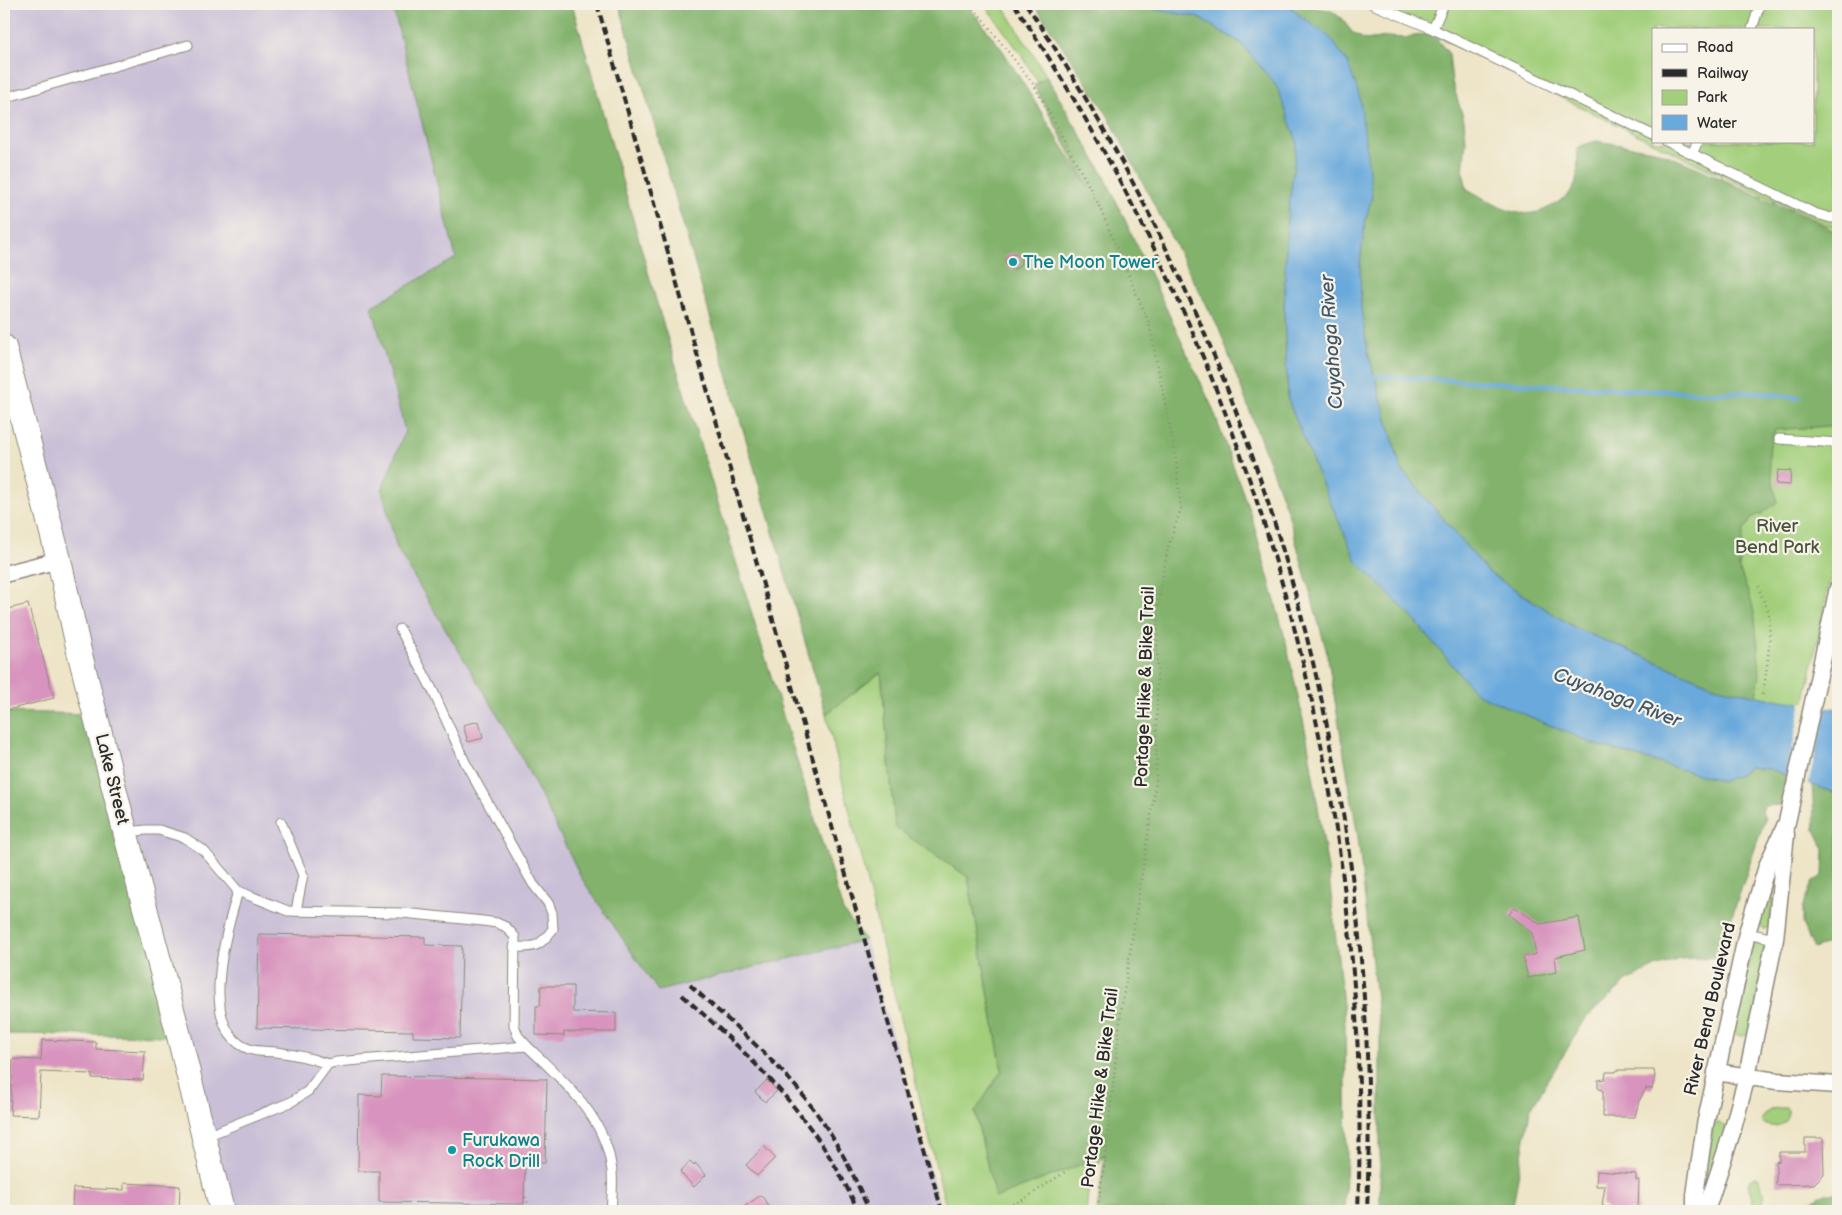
<svg xmlns="http://www.w3.org/2000/svg" width="1842" height="1215" font-family="'Balsamiq Sans',sans-serif">
<style>
.industrial{fill:#c9bfd7}
.green{fill:#a3cf7c;stroke:#677d54;fill-rule:evenodd}
.forest{fill:#82b26c;stroke:#566e4c}
.water{fill:#69a9dc;stroke:#4a6a84}
.pier{fill:#eee5c8}
.lines{fill:none;stroke-linecap:round;stroke-linejoin:round}
.stream{stroke:#69a9dc;stroke-width:4.5}
.building{fill:#d894be}
.lane-casing{stroke:#8c887a;stroke-width:11}
.street-casing{stroke:#8c887a;stroke-width:19}
.secondary-casing{stroke:#8c887a;stroke-width:26}
.path{stroke:#8c887a;stroke-width:2.5;stroke-dasharray:1 4;stroke-linecap:butt}
.lane{stroke:#fff;stroke-width:9}
.street{stroke:#fff;stroke-width:16}
.secondary{stroke:#fff;stroke-width:24}
.rail{stroke:#2b2b2b;stroke-width:4;stroke-dasharray:8 4;stroke-linecap:butt}
.culture-dot{fill:#0f9aa8;stroke:#f7f3e8;stroke-width:2}
.labels{text-anchor:middle;dominant-baseline:central;stroke-width:4.5;stroke-linejoin:round;paint-order:stroke}
.culture-label{font-size:18px;fill:#0d838f;stroke:#f7f3e8;text-anchor:start}
.park-label{font-size:18px;fill:#49543f;stroke:#f7f3e8}
.street-label{font-size:18px;fill:#2b2b2b;stroke:#f7f3e8}
.water-label{font-size:19px;font-style:italic;fill:#415769;stroke:#f7f3e8}
</style>
<rect width="100%" height="100%" fill="#f7f3e8"/>
<filter id="ink" filterUnits="userSpaceOnUse"><feTurbulence type="fractalNoise" baseFrequency=".02" numOctaves="2"/><feDisplacementMap in="SourceGraphic" scale="10" xChannelSelector="R" yChannelSelector="G"/><feConvolveMatrix kernelMatrix="1 2 1 2 8 2 1 2 1" color-interpolation-filters="sRGB"/></filter>
<filter id="wash" filterUnits="userSpaceOnUse"><feTurbulence type="fractalNoise" baseFrequency=".0096" numOctaves="4" result="noise"/><feDisplacementMap in="SourceGraphic" scale="20" xChannelSelector="R" yChannelSelector="G"/><feGaussianBlur stdDeviation="1.12" result="paint"/><feColorMatrix in="noise" values="0 0 0 0 0 0 0 0 0 0 0 0 0 0 0 0 0 1.4 0 .05"/><feComposite in="paint" operator="in"/></filter>
<g filter="url(#wash)">
<rect width="100%" height="100%" fill="#eee5c8"/>
<polygon class="industrial" points="4,4 392,4 456,258 372,307 405,431 382,490 513,740 582,879 658,991 865,940 942,1211 222,1211 4,347"/>
<g class="green">
<polygon points="984,4 1002,4 1047,77 1038,82 1018,50"/>
<path d="M1361,4H1838V227L1826,225L1689,160L1432,34ZM1653,29H1813V141H1653Z"/>
<polygon points="1838,422 1838,542 1804,705 1762,697 1714,686 1722,425"/>
<polygon points="881,672 895,827 968,877 1002,1070 975,1113 996,1197 1105,1155 1090,1176 1086,1211 947,1211 826,714"/>
<polygon points="1776,866 1770,927 1764,929 1757,923 1769,882"/>
<path d="M1757,941H1763L1769,947L1750,1033C1743,1037 1739,1038 1733,1031L1753,942Z"/>
<path d="M1778,1108H1786C1797,1122 1769,1134 1761,1120L1768,1111Z"/>
<polygon points="1717,1123 1724,1124 1727,1128 1702,1197 1713,1125"/>
<path d="M1755,1177L1760,1180L1764,1197L1761,1210L1760,1211H1738C1758,1211 1753,1197 1749,1185L1751,1179Z"/>
</g>
<g class="forest">
<polygon points="392,4 572,4 658,307 843,911 865,940 658,991 582,879 513,740 397,549 382,490 405,431 372,306 456,258"/>
<polygon points="619,4 967,4 1003,51 1088,187 1034,85 1047,77 1105,177 1212,407 1252,518 1285,638 1307,738 1329,876 1345,1023 1347,1158 1344,1211 1097,1211 1105,1155 995,1198 975,1112 1002,1070 968,877 895,827 881,672 826,714"/>
<polygon points="1034,4 1126,4 1197,17 1241,43 1277,87 1297,142 1287,220 1284,312 1288,400 1317,472 1357,562 1410,615 1477,694 1594,744 1722,781 1737,775 1749,767 1770,769 1786,775 1780,805 1764,806 1762,812 1765,819 1728,928 1722,957 1679,959 1655,967 1627,981 1586,1018 1530,1110 1512,1211 1380,1211 1380,1035 1358,837 1327,653 1288,513 1219,329 1107,114"/>
<path d="M1286,4H1312L1316,8L1330,10L1341,18L1352,32L1365,40L1387,37L1404,38L1425,34L1436,38L1449,54L1452,82L1464,120L1466,141L1463,172L1467,189C1497,205 1522,226 1555,204C1564,199 1573,192 1576,182C1579,172 1577,157 1578,147L1596,141L1654,150L1696,167L1838,232V422L1831,426L1775,430C1763,455 1773,476 1777,502L1763,513L1753,517L1744,530L1739,568L1752,603L1755,618L1760,674L1756,696L1714,686L1577,629L1489,573L1401,469L1368,353L1361,309L1360,263L1365,222L1372,196L1307,21Z"/>
<polygon points="4,712 96,714 179,1036 4,1034"/>
<polygon points="1812,784 1838,795 1838,940 1814,949 1802,924 1802,908 1812,883 1823,875 1824,848 1815,830"/>
<path d="M1838,1191V1211H1804C1811,1198 1824,1194 1838,1191Z"/>
<polygon points="220,1204 291,1211 222,1211"/>
</g>
<polygon class="water" points="1126,4 1286,4 1307,21 1330,37 1348,63 1360,98 1372,196 1365,222 1360,263 1361,309 1368,353 1401,469 1489,573 1577,629 1714,686 1762,697 1838,709 1838,794 1769,769 1749,767 1737,775 1722,781 1594,744 1477,694 1410,615 1357,562 1317,472 1288,400 1284,312 1287,220 1297,142 1277,87 1241,43 1197,17"/>
<polygon class="pier" points="1802,702 1826,705 1808,786 1786,778"/>
<g class="lines">
<polyline class="stream" points="1369,376 1661,391 1722,393 1755,392 1799,398"/>
</g>
<g id="blocks">
<g class="building">
<circle cx="1013" cy="261" r="8"/>
<polygon points="1778,470 1791,471 1790,485 1776,484"/>
<polygon points="28,604 54,698 4,711 4,610"/>
<polygon points="479,721 483,738 468,742 463,725"/>
<polygon points="1514,907 1540,924 1579,917 1585,950 1555,957 1557,972 1528,978 1523,957 1536,954 1532,933 1509,915"/>
<polygon points="259,934 425,937 425,945 462,946 460,1038 413,1037 413,1031 257,1028"/>
<polygon points="541,986 573,986 573,1012 616,1013 616,1032 564,1032 564,1036 536,1035 536,1006 540,1006"/>
<polygon points="42,1040 96,1042 96,1049 145,1051 143,1080 92,1078 92,1074 41,1072 39,1116 10,1115 13,1059 41,1060"/>
<polygon points="1617,1070 1654,1070 1655,1076 1652,1089 1646,1088 1639,1101 1635,1117 1603,1117 1603,1091 1598,1088 1598,1080 1605,1079 1606,1072 1616,1072"/>
<polygon points="382,1076 547,1079 545,1163 525,1163 524,1204 379,1202 379,1171 358,1171 359,1095 381,1096"/>
<polygon points="767,1080 777,1091 765,1102 755,1092"/>
<polygon points="1805,1138 1823,1138 1824,1174 1814,1184 1776,1185 1776,1161 1779,1162 1779,1152 1805,1152"/>
<polygon points="764,1146 775,1158 757,1176 746,1165"/>
<polygon points="690,1161 694,1165 695,1163 706,1175 694,1187 680,1172"/>
<polygon points="1597,1171 1636,1174 1636,1180 1639,1180 1638,1211 1610,1211 1602,1205 1605,1186 1596,1186"/>
<polygon points="124,1183 180,1186 179,1211 72,1211 73,1188 124,1190"/>
<polygon points="761,1195 772,1211 738,1211"/>
</g>
</g>
</g>
<g filter="url(#ink)">
<use href="#blocks" fill-opacity="0" stroke="#8c887a" stroke-width="1"/>
<g class="lines">
<defs>
<g id="lane">
<polyline points="1372,4 1433,29 1444,4"/>
<polyline points="1433,29 1653,135"/>
<polyline points="1752,29 1760,4"/>
<polyline points="4,98 188,45"/>
<polyline points="1666,141 1814,213 1831,218 1838,215"/>
<polyline points="1692,154 1698,141"/>
<polyline points="1779,439 1838,443"/>
<path d="M400,629L433,691L465,762L533,884L548,903L552,913L553,929C540,946 536,948 514,947"/>
<polyline points="281,822 303,875 296,911"/>
<polyline points="128,832 146,830 159,830 185,838 203,850 238,891 288,911 403,913 483,921 497,923 506,927 515,937 514,1025 518,1036 527,1046"/>
<path d="M238,891C227,931 196,1029 249,1049C257,1052 267,1051 276,1052C294,1054 311,1058 328,1064"/>
<polyline points="1747,933 1775,939"/>
<path d="M204,1137L291,1102L308,1091L328,1064L336,1062L527,1046C561,1079 604,1115 611,1165C614,1180 612,1196 611,1211"/>
</g>
<g id="street">
<polyline points="4,574 59,560"/>
<polyline points="1716,1072 1777,1081 1838,1085"/>
<polyline points="1695,1211 1695,1195 1705,1125 1747,933 1767,866 1787,822 1838,588"/>
<polyline points="1706,1211 1732,1132 1747,1076 1775,939 1786,834"/>
</g>
<polyline id="secondary" points="4,347 59,560 79,651 136,874 179,1036 222,1211"/>
</defs>
<use href="#lane" class="lane-casing"/>
<use href="#street" class="street-casing"/>
<use href="#secondary" class="secondary-casing"/>
<g class="path">
<polyline points="971,4 1034,85 1096,199 1149,323 1175,453 1181,508 1168,547 1158,601 1156,782 1121,1012 1104,1166 1097,1211"/>
<path d="M1759,586C1760,596 1767,605 1769,615C1771,642 1767,671 1762,697"/>
<polyline points="525,1197 532,1211"/>
<polyline points="473,1204 475,1211"/>
<polyline points="994,1211 1023,1200 1068,1170"/>
</g>
<use href="#lane" class="lane"/>
<use href="#street" class="street"/>
<use href="#secondary" class="secondary"/>
<g class="rail">
<polyline points="597,4 942,1211"/>
<path d="M1014,4C1251,359 1375,784 1358,1211"/>
<path d="M1026,4C1263,356 1384,788 1367,1211"/>
<path d="M690,985C732,1024 778,1061 812,1107C836,1139 854,1174 869,1211"/>
<path d="M682,995C754,1059 819,1121 858,1211"/>
</g>
</g>
</g>
<g class="culture-dot">
<circle cx="1013" cy="262" r="5"/>
<circle cx="452" cy="1150" r="5"/>
</g>
<g class="labels">
<g class="culture-label">
<text x="1023" y="262">The Moon Tower</text>
<text x="462" y="1140">Furukawa<tspan x="462" dy="21">Rock Drill</tspan></text>
</g>
<g class="park-label">
<text x="1777" y="526">River<tspan x="1777" dy="21">Bend Park</tspan></text>
</g>
<g class="street-label">
<text transform="translate(1145 687) rotate(-88)">Portage Hike &amp; Bike Trail</text>
<text transform="translate(112 779) rotate(76)">Lake Street</text>
<text transform="translate(1710 1009) rotate(-77)">River Bend Boulevard</text>
<text transform="translate(1100 1088) rotate(-83)">Portage Hike &amp; Bike Trail</text>
</g>
<g class="water-label">
<text transform="translate(1332 342) rotate(-94)">Cuyahoga River</text>
<text transform="translate(1617 698) rotate(21)">Cuyahoga River</text>
</g>
</g>
<rect width="1842" height="1215" fill="none" stroke="#f7f3e8" stroke-width="20"/>
<rect x="1652" y="28" width="162" height="115" fill="#f7f3e8" stroke="#a5a39c"/>
<rect x="1662" y="44" width="25" height="8" fill="#ffffff" stroke="#a5a39c"/>
<text x="1697" y="52" font-size="15" fill="#2b2b2b">Road</text>
<rect x="1662" y="69" width="25" height="8" fill="#2b2b2b" stroke="#a5a39c"/>
<text x="1697" y="78" font-size="15" fill="#2b2b2b">Railway</text>
<rect x="1662" y="90" width="25" height="15" fill="#a3cf7c" stroke="#a5a39c"/>
<text x="1697" y="102" font-size="15" fill="#2b2b2b">Park</text>
<rect x="1662" y="115" width="25" height="15" fill="#69a9dc" stroke="#a5a39c"/>
<text x="1697" y="128" font-size="15" fill="#2b2b2b">Water</text>
</svg>
